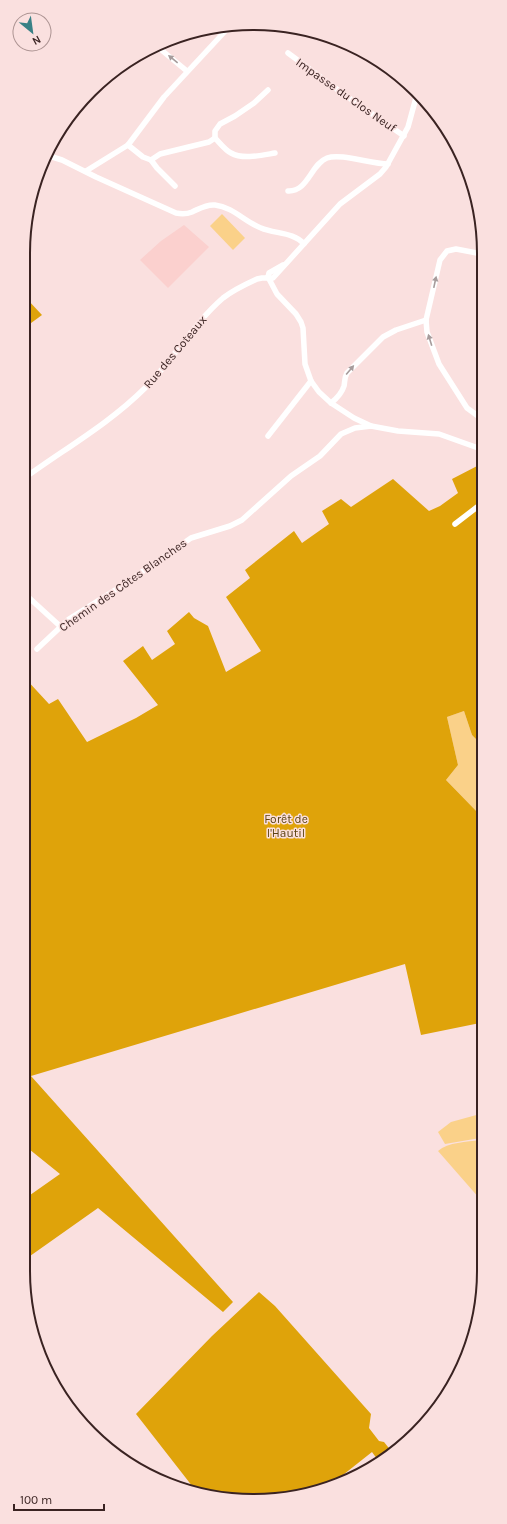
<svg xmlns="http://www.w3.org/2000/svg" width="507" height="1524" font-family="Karla,sans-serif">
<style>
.built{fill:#fbd0ce}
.green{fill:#fad189}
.forest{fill:#dfa30a}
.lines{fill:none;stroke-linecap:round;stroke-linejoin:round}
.minor{stroke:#fff;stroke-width:5.5}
.oneway{fill:#a69c9c}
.labels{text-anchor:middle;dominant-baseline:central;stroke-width:3;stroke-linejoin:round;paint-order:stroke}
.street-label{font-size:12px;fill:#3a2322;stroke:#fae0df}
.park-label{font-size:12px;fill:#5c4310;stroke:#fae0df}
.rim{fill:none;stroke:#3a2322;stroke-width:2}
</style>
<rect width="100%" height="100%" fill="#fae0df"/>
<polygon class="built" points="184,225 209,247 168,288 140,260 161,241"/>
<g class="green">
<polygon points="222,214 245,238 233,250 210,226"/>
<polygon points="464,711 472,735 481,744 481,816 446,780 458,765 447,717"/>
<polygon points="480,1114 480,1138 445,1144 438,1132 451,1122"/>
<path d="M480,1140V1199L438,1151C448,1142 467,1142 480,1140Z"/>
</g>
<g class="forest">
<polygon points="27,299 42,315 27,326"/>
<polygon points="481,464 481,744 472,735 464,711 447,717 458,765 446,780 481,816 480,1023 421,1035 405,964 31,1076 233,1302 223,1312 98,1208 23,1261 23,1200 60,1174 24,1145 25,678 49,704 58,699 87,742 136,718 158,705 123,661 143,646 152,660 175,644 167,631 189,612 194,618 208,626 226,672 261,651 226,597 250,578 245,570 294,531 302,543 329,524 322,511 341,499 351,507 393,479 429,511 440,506 458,493 452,479"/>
<polygon points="259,1292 275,1306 371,1414 369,1428 379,1441 384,1442 392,1452 380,1463 372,1452 329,1486 313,1493 224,1499 196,1491 136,1414 212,1336"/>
</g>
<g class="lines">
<g class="minor">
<polyline points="159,48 187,71"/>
<polyline points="288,53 342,93 404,136"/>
<polyline points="368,54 371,56"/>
<polyline points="215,138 215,131 220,124 235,116 254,103 268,90"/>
<path d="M128,145L143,157L151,160L160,154L209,142L215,138C220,143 225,150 231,153C243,160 263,155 275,153"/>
<path d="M49,156L62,160L96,177L176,213C181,214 187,214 192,212C199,209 206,204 215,205C233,207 245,222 261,228C275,234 294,232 304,244"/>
<polyline points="151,160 157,168 175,186"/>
<polyline points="86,171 128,145 164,97 229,27"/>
<path d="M288,191C308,192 311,164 327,158C341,153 371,164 388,164"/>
<polyline points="268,277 277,294 296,314 301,322 303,328 305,364 311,381 319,392 331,403 354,418 371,426 398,431 439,434 481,449"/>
<polyline points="268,277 269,273 283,265"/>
<path d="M331,403C336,399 342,393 344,386C345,382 344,378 347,373L383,337L396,330L426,320"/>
<polyline points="482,419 467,408 439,364 427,332 426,320 440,260 447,251 456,249 482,254"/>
<polyline points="268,436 311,381"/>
<path d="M26,477C66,448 110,423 145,388C173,360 194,323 223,298C232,291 246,284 257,279L262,278H273L340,204L380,174L386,167L408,127L417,94"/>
<polyline points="455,524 481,504"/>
<polyline points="26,595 61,627"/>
<polyline points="37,649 69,619 123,585 191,538 230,526 242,520 291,476 320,456 341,434 355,428 371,426"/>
</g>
</g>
<defs><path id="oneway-solid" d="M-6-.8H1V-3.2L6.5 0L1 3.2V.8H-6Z"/></defs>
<g class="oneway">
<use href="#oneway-solid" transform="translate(173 59) rotate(-141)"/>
<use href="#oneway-solid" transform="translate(435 282) rotate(-78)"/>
<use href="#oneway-solid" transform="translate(430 340) rotate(-107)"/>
<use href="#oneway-solid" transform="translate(350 370) rotate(-50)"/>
</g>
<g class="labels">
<g class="street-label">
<text transform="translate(346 95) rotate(35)">Impasse du Clos Neuf</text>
<text transform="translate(175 352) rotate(-50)">Rue des Coteaux</text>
<text transform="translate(123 585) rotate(-35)">Chemin des Côtes Blanches</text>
</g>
<g class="park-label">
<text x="286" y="819">Forêt de<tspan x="286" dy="14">l'Hautil</tspan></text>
</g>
</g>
<path d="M0 0H507V1524H0ZM253 30H254A223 223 0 0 1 477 253V1271A223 223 0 0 1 254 1494H253A223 223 0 0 1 30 1271V253A223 223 0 0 1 253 30Z" fill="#fae0df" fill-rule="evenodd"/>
<path class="rim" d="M253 30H254A223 223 0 0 1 477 253V1271A223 223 0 0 1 254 1494H253A223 223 0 0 1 30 1271V253A223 223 0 0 1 253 30Z"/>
<g transform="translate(32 32) rotate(151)"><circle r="19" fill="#fae0df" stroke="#ad9493"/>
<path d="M0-3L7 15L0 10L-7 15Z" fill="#398186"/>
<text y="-6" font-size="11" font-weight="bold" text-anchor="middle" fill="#3a2322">N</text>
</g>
<path d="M14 1504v6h90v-6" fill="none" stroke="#3a2322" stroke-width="2"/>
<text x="20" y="1504" font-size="12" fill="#3a2322" stroke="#fae0df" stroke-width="3" paint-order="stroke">100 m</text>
</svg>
